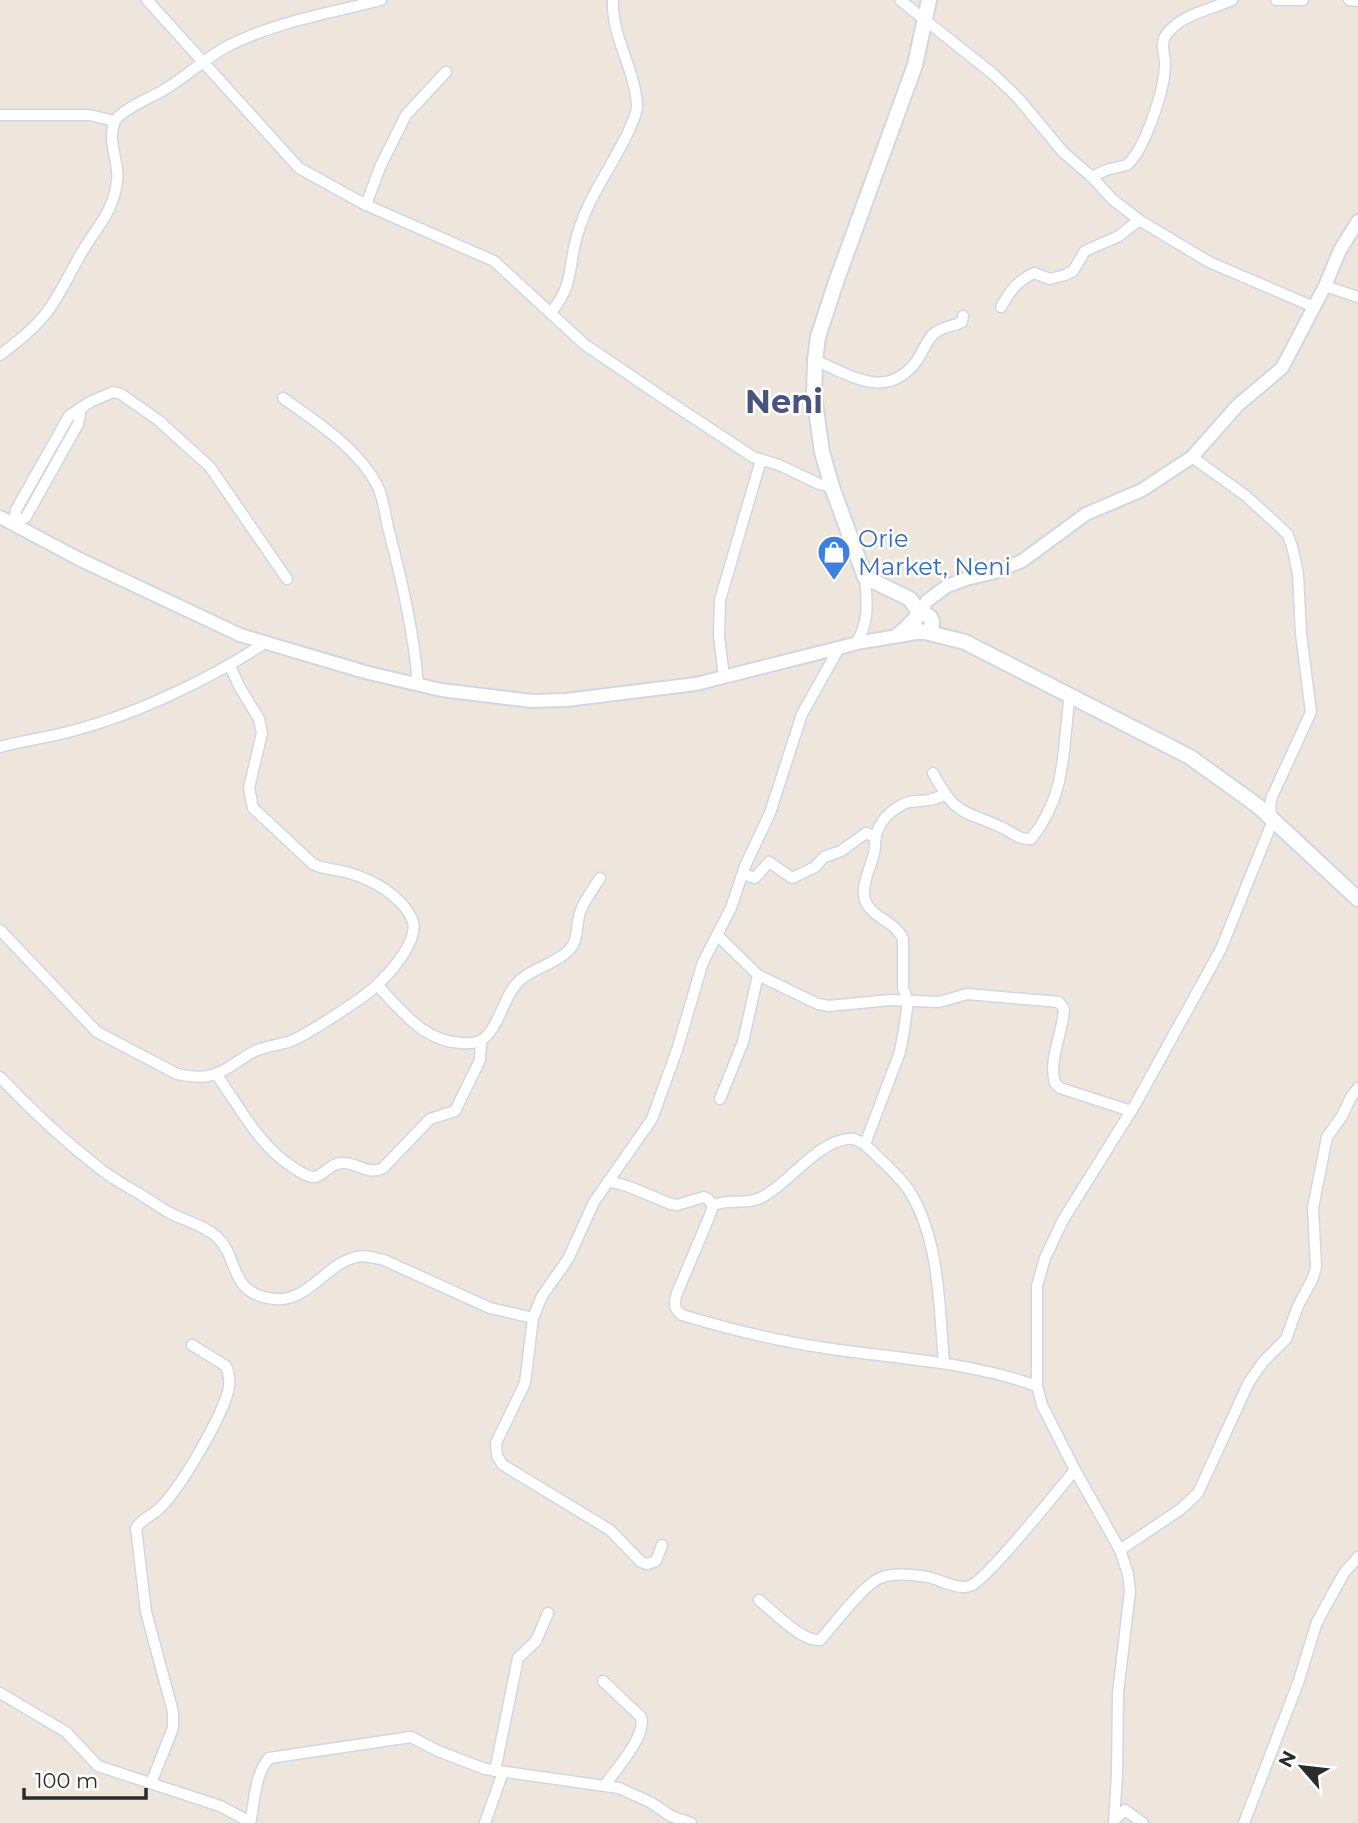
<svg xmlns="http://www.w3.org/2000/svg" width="1358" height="1823" font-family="Montserrat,sans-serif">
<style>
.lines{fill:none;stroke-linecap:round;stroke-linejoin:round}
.minor-casing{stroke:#d1d6e5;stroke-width:13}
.tertiary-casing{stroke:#d1d6e5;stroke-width:16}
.secondary-casing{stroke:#d1d6e5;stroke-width:18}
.minor{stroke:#fff;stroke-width:10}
.tertiary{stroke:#fff;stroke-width:12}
.secondary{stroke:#fff;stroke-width:14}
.labels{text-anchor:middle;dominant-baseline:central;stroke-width:5;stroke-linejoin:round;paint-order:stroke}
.shop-label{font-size:24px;fill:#366cbe;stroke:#fff;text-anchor:start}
.district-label{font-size:32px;font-weight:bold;fill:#48537f;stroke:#fff}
</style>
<rect width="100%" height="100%" fill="#eee6dc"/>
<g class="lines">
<defs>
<g id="minor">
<polyline points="147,0 299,168 366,205 494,261 584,344 659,395 753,457 779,465 819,484 832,487"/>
<polyline points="900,0 993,74 1018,98 1063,152 1092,177 1112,199 1139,220 1209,262 1314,307"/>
<polyline points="1276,0 1303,0"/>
<polyline points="1349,0 1358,1"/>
<polyline points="0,115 89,115 115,121"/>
<path d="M1092,177L1106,170L1127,165C1145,149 1164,91 1165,66C1166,55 1159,45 1166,35C1181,14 1210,10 1232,0"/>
<polyline points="366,205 380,167 406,115 446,72"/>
<polyline points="1325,286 1358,297"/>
<path d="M1001,307C1010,291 1017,281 1034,273L1050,279L1065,275L1073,271L1085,251L1119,236L1139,220"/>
<path d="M551,312C570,290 569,275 574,248C577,232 583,217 590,202C600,181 638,123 637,105C635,69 611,36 613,0"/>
<path d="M0,355C17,342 34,329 47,312C62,292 72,268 85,247C99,225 114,209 117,181C120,163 107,143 114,123C118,111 150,98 162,91C185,78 205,58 228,46C275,22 331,13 381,0"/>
<path d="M815,360C852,376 888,402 918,359C923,351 928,337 936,332C943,327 954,326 962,322L963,316"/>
<path d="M283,398C316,422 357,447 377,485C384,498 385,517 389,531C402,582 414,633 418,685"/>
<polyline points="13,525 16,510 69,416 90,402 113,392 121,394 158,420 210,467 287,579"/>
<polyline points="13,525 26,517 78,424 81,408"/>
<path d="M855,644C870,624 867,601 865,577"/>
<polyline points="724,677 719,636 720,600 761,460"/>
<path d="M0,747C26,740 53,737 79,729C138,713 212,678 263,644"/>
<path d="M933,773C957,818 963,809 1005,829C1014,834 1020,840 1031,839C1068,793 1062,749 1070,695"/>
<polyline points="743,874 755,878 769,862 792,878 815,867 824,857 841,851 866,833 876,837"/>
<path d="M0,930L97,1032L177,1074C187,1076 198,1078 208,1076C227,1072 239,1059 255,1051C267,1046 280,1045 291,1041C308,1034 362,999 376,986C390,973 421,939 412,919C401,895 373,880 349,873C337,869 324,870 313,864L253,808L249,788L262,733L259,719L239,686L230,666"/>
<path d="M718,936L758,975L818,1004L829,1006L890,1000L939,1002L967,994L1059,1002L1064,1009C1063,1033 1048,1059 1055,1083L1060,1088L1131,1111"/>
<path d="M377,985C402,1011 424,1042 462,1043C474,1044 483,1042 490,1032C502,1016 505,995 519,981C534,967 556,964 569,950C580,939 575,923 581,910C585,899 594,888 600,878"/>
<path d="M216,1074C240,1107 258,1145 294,1168C300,1172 307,1177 314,1177C324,1176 330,1163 342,1163C357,1162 368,1176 383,1168L430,1119L455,1111L480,1060L481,1041"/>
<path d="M0,1077C30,1109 63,1140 98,1167C111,1178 128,1187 143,1196C151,1201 160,1208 170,1213C185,1221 204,1225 217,1237C241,1260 227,1294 275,1299C307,1302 325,1266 353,1258C363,1254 374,1258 384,1260L490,1308L533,1318"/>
<polyline points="720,1099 743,1042 758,975"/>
<path d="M865,1144L900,1052L904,1030L908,1001L903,988V939C896,923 877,919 868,906C857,890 871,869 874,853C876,846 874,839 877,832C881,821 888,813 898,807C910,799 917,802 929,800C934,799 939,797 944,795"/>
<path d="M608,1181L627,1186L671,1204L677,1205L704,1197L708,1199L713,1205L710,1215L677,1293C674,1303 673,1308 682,1315C732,1330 780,1342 832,1349C901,1359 970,1362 1037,1386"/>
<path d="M713,1205C730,1198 748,1206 764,1196C791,1181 815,1144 847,1139C860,1137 869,1149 878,1157C888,1167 902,1179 910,1192C940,1241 939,1307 944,1363"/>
<polyline points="662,1545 656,1561 647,1564 641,1562 610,1530 503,1465 497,1456 496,1443 525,1383 533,1318 542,1296 568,1259 594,1202 652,1119 677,1050 703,962 731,908 745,866 770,813 802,714 839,648"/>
<polyline points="1120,1550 1181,1509 1198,1493 1249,1382 1263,1362 1286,1339 1298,1306 1313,1278 1316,1267 1313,1208 1327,1137 1342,1116 1351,1097 1358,1088"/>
<path d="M759,1600C774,1612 802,1642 820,1640C835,1624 862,1586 880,1578C894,1572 914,1575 928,1577C941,1580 957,1590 970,1586C987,1580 1058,1490 1075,1470"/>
<path d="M603,1681L641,1717C647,1736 616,1769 605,1785"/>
<polyline points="0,1693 66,1732 98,1766 220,1806 250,1822"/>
<polyline points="495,1771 518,1658 536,1641 548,1613"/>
<path d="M151,1783L173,1728V1712L146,1612L136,1528C142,1518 154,1515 161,1507C181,1487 224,1414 229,1387C230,1379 229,1373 226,1366L192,1345"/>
<polyline points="1115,1819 1125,1810 1143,1823"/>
<path d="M250,1823C255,1801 254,1776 269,1758L411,1737L438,1751L485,1769L619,1788L650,1802L671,1816L691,1823"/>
<polyline points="485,1823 503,1772"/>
<polyline points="1114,1823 1117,1773 1118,1693 1130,1591 1128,1574 1120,1550 1075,1470 1042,1405 1037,1386 1037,1286 1045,1258 1063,1220 1136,1103 1221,949 1273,820 1270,809 1271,799 1311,712 1301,634 1298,574 1293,550 1288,535 1280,527 1246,496 1192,457"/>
<polyline points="1244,1823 1298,1683 1317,1622 1344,1573 1358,1557"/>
</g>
<g id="tertiary">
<polyline points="0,517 79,559 240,635 365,672 441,690 532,701 566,700 696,684 862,642 922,632"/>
<polyline points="923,613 923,607 927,601 947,586 966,579 995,572 1022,561 1086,514 1142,490 1192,457 1238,405 1282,368 1325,286 1340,250 1358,221"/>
<polyline points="897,635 914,619"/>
</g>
<g id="secondary">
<circle cx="923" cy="623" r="9"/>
<polyline points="920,614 910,599 865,577 832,487 822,452 814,395 815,360 818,337 836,282 915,65 929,0"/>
<polyline points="925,632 965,642 1190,757 1258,806 1358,899"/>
</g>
</defs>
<use href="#minor" class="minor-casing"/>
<use href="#tertiary" class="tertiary-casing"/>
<use href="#secondary" class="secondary-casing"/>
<use href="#minor" class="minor"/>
<use href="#tertiary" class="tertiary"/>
<use href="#secondary" class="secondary"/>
</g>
<defs>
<symbol id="shop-pin" viewBox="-11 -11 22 30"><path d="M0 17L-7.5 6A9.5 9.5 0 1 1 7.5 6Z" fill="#3f7fe0" stroke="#fff"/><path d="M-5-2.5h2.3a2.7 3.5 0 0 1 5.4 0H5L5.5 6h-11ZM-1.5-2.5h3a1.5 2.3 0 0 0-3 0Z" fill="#fff"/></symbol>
</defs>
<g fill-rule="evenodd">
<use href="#shop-pin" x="815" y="533" width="38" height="52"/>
</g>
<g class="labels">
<g class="shop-label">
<text x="858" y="538">Orie<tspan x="858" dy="28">Market, Neni</tspan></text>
</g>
<g class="district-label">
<text x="784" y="401">Neni</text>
</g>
</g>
<g transform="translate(1302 1767) rotate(298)" stroke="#ffffff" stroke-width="5" paint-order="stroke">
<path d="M0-5L12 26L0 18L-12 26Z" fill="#2b2b2b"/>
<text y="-10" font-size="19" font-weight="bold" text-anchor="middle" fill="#2b2b2b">N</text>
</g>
<path d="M24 1788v10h122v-10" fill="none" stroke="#2b2b2b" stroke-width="3.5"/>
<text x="35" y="1788" font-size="21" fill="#2b2b2b" stroke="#ffffff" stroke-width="5" paint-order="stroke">100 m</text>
</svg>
